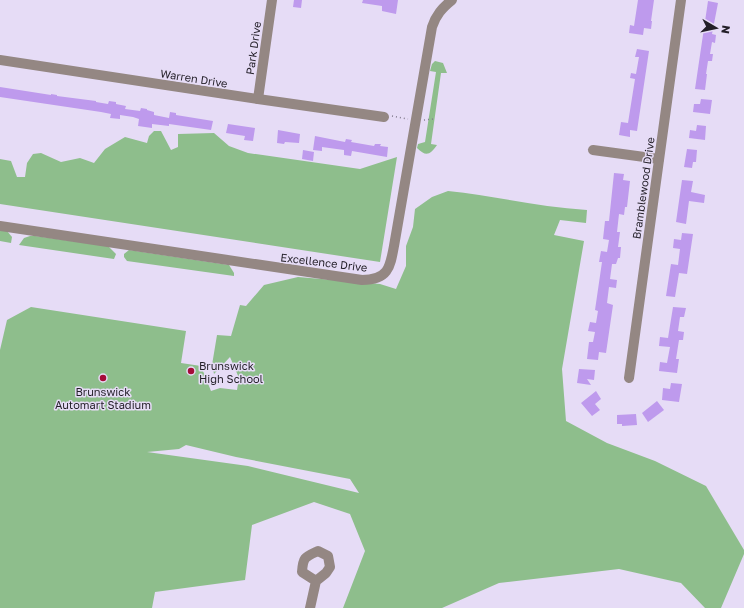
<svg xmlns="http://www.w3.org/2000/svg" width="744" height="608" font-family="'Golos Text',sans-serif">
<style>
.green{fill:#8ebe8c;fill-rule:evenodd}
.building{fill:#be9aed}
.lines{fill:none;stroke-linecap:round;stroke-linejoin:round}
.path{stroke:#847d8f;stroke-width:1.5;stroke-dasharray:1 3;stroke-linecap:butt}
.minor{stroke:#948783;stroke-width:10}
.poi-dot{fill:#a50b38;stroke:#e6dcf6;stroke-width:1.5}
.labels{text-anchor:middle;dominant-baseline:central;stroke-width:3;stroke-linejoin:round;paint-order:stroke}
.street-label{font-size:11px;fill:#231f28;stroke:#e6dcf6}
.poi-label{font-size:11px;fill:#231f28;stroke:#e6dcf6;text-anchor:start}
</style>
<rect width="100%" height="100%" fill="#e6dcf6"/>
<g class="green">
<path d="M435,61L443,63L447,73H441L431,144L437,145C430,155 426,157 417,148L418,144L425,142L436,72L430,71L432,64Z"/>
<polygon points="154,131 161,131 171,150 178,147 178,134 214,133 229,146 248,153 360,169 397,157 380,262 0,204 0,155 0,159 11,161 17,177 25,177 27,163 33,154 41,153 61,162 80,158 94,163 105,149 125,137 147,143 149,136"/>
<path d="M448,191C495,196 540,207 587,210L586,223L560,220L554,235L584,241L562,369L566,421L607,443L655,461L706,486L744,550V554L721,608H705L681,583L619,569L499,583L442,608H343L365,551L350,514L314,502L252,525L245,580L155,592L152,608H0V350L7,320L31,307L186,331L181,363L201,366L211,391L220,388L237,390L239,378L230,357L214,374L212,365L217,335L231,336L240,305L246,306L264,285L298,277L380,284L396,289L406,266V246L413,227L415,209L432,197ZM186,445L236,457L350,479L359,493L248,466L147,452L179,449Z"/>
<polygon points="0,230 7,231 12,237 11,243 0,241"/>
<polygon points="30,236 35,236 108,246 116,254 114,259 19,245 24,238"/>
<polygon points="129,250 229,265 234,273 234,276 127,261 124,257 124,254"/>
</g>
<g class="building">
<polygon points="294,0 302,0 301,8 293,7"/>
<polygon points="363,0 398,0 396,14 382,11 382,6 362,3"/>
<polygon points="638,0 654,0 651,21 652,21 651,29 644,28 643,35 629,33 630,25 634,26"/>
<polygon points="708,1 718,3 712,34 716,35 715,43 712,42 710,54 713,54 712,61 708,61 706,74 707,74 705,90 695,89"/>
<polygon points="637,49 649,51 637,131 630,130 630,137 619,135 621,122 628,123 635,79 630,78 631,73 636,74 639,57 635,57"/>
<polygon points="0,87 51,95 51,94 57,95 57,96 96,101 96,102 108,104 109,101 116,102 116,104 126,106 125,109 140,111 141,108 147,109 147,110 154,112 154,115 169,118 170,112 176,113 176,115 213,121 211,130 169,124 169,126 152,124 152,128 138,126 139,119 133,117 120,115 120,119 110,118 111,114 101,112 0,97"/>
<polygon points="701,99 712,100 710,114 693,112 694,104 700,104"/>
<polygon points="228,124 255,128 253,141 244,140 245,136 226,133"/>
<polygon points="697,125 706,126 705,140 689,138 690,130 696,131"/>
<polygon points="278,130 300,134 299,143 285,142 284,144 277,143"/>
<polygon points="315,136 345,142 346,139 352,140 351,142 374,146 375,144 381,144 380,146 388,147 387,157 352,151 351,156 344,155 344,150 322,147 322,151 313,150"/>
<polygon points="687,149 697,150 696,162 693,162 692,168 684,167"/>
<polygon points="303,150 314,152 313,161 302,159"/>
<polygon points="614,173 624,174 623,180 630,181 627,207 625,207 624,215 619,214 617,232 620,232 618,247 621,247 620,258 618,258 616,264 612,264 610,279 617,280 616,288 609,287 607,303 613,305 606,353 599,352 598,360 587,359 589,342 593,342 595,332 588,331 590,322 596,323 598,311 595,310 602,262 599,262 601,251 607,252 609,240 603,239 605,221 609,221"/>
<polygon points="682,180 693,181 691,192 705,195 704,203 689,201 686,224 676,222"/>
<polygon points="682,233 693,234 687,274 679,273 675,297 666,296 671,264 678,265 680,249 673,248 674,239 681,240"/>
<polygon points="673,307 686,308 684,317 680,317 678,331 684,332 683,340 679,340 676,359 679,359 677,373 659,371 660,362 667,363 670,347 659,346 660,337 668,338"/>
<polygon points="579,369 595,370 594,380 587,379 591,385 577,383"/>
<polygon points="671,383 682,384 679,402 662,400 663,388 670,389"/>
<polygon points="596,391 601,399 595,404 600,410 592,416 581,403"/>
<polygon points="657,401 664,410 648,422 642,413"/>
<polygon points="636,414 637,425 622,426 622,424 617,424 617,415"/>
</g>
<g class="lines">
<g class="path">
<polyline points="392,116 408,119"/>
<polyline points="424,120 434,119"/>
</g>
<g class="minor">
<polyline points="0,60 258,99 384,117"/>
<polyline points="258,99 272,0"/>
<polyline points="593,150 659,159"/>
<path d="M0,226L362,280C388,280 390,268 394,246L432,27C436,15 442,8 452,0"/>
<polyline points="629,378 681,0"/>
<path d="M310,608L316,581L326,573L330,567L328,556L318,551C305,557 303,557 302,572L316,581"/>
</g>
</g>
<g class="poi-dot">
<circle cx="191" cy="371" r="4"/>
<circle cx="103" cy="378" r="4"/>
</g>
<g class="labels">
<g class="street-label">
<text transform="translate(253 48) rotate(-82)">Park Drive</text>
<text transform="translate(194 78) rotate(9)">Warren Drive</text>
<text transform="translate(643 188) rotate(-82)">Bramblewood Drive</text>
<text transform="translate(324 262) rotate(7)">Excellence Drive</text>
</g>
<g class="poi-label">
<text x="199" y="365">Brunswick<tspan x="199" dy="13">High School</tspan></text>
<text x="103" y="391" text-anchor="middle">Brunswick<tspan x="103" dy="13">Automart Stadium</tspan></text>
</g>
</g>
<g transform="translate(716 28) rotate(99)" stroke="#e6dcf6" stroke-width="3" paint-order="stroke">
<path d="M0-3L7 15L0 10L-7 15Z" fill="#231f28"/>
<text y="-6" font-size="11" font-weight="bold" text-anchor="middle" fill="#231f28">N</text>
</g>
</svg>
